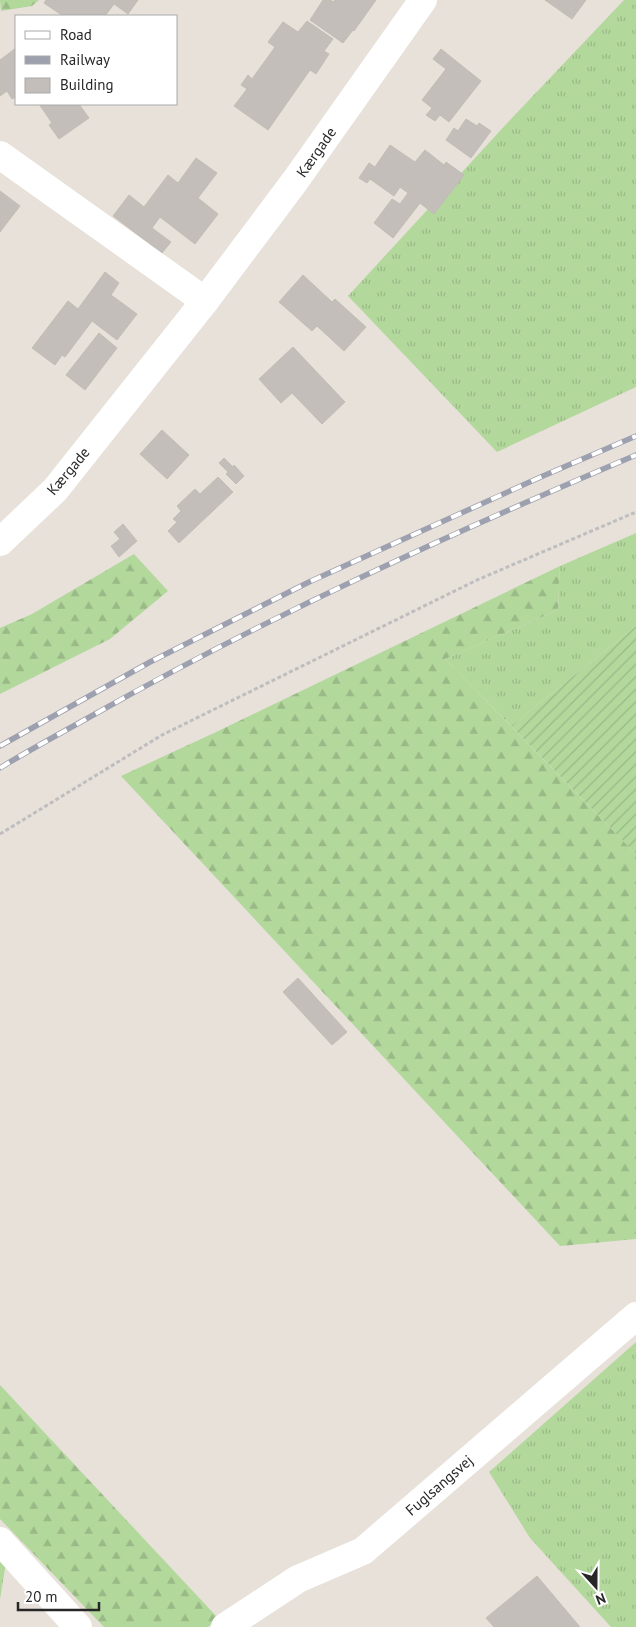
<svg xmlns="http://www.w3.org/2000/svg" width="636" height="1627" font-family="'PT Sans',sans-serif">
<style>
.grass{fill:url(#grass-tufts)}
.forest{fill:url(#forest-firs)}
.garden{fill:url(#garden-furrows)}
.building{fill:#c3beb9;stroke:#c2bdb4}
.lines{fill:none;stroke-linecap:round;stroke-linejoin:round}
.path{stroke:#bebebe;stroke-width:3;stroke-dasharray:4 2.5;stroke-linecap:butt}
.minor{stroke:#fff;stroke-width:28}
.rail-casing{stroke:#9da0af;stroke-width:5.5}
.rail{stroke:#fff;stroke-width:4;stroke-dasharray:11;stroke-linecap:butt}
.labels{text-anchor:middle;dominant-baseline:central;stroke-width:4.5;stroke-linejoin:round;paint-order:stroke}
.street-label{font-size:15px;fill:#272727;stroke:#fff}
</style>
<defs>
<pattern id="grass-tufts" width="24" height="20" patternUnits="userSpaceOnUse" patternTransform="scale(1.25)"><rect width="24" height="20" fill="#b2d89c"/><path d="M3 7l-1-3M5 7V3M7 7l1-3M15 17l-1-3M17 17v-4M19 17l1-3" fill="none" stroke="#99b986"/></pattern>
<pattern id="forest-firs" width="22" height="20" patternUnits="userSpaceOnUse" patternTransform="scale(1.25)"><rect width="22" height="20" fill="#b2d89c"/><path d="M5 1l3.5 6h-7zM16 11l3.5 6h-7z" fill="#99b986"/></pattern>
<pattern id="garden-furrows" width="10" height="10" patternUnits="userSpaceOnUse" patternTransform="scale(1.25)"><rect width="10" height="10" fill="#b2d89c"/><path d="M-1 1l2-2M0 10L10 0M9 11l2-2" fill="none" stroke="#99b986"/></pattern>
</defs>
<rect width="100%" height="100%" fill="#e8e1da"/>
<g class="grass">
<polygon points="624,0 636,0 636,387 497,452 348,296 511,119"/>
<polygon points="636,533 636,626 511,726 445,659 558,610 560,566"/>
<polygon points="636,1342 636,1627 611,1627 530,1538 489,1472"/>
<polygon points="0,1549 7,1557 0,1599"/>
</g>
<g class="forest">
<polygon points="0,0 39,0 32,6 1,11"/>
<polygon points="134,554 168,591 110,639 0,694 0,628 32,614"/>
<polygon points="560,566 558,610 445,659 636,854 636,1239 560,1246 121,776 214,733"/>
<polygon points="0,1385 218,1618 208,1627 104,1627 0,1519"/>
</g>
<polygon class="garden" points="636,626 636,854 511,726"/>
<g class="building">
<polygon points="46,0 138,0 128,14 114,4 105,16 63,16 44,3"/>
<polygon points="323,0 331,0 333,2 335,0 376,0 354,31 353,30 343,43 310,20"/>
<polygon points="545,0 586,0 572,19"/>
<polygon points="307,21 333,39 324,51 329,54 316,74 310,70 268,130 234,106 247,89 241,85 248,75 252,79 275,47 268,42 283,22 298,32"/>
<polygon points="16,48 16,97 12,99 7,91 0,96 0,60"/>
<polygon points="441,49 481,81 449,122 440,115 435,121 426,115 432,108 422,100 446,69 433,59"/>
<polygon points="39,104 79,104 89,118 59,139 49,125 52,123"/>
<polygon points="466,119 477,126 479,123 491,131 471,158 446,140 454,128 458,131"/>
<polygon points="390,145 415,162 425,150 444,165 446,162 464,175 434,214 420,203 393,238 374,223 392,199 400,204 408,193 400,187 394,196 370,179 367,183 359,178 369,163 375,167"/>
<polygon points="196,158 217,173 198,198 218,214 195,244 160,217 152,228 171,242 162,253 113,216 129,195 144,207 168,175 178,183"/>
<polygon points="0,191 20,206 0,232"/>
<polygon points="105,272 119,283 111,295 137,314 117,340 92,321 65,357 62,355 55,365 32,348 68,301 78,309"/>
<polygon points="303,275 332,302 335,299 366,327 344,351 317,326 312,331 279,302"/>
<polygon points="99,333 117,348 85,390 66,375"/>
<polygon points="293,347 345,402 322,424 292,393 281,403 259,379"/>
<polygon points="162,430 189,455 167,479 140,454"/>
<polygon points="224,458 233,467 234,465 244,476 236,484 226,474 228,472 219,463"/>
<polygon points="218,477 233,492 179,543 168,531 177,522 173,519 181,511 177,506 195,489 200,494"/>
<polygon points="123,524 137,541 119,557 111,546 120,539 114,532"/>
<polygon points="298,978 347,1032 332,1045 283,992"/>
<polygon points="537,1576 580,1627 494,1627 486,1618"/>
</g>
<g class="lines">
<polyline class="path" points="0,834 162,735 477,580 636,512"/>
<g class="minor">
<polyline points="0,155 205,301"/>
<polyline points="0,542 55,490 205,301 295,181 423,0"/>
<polyline points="0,1541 78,1627"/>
<polyline points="225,1627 298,1579 363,1551 636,1316"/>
</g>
<defs>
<g id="rail">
<polyline points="0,746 150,662 309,582 543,476 636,436"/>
<path d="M0,768C31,749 63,732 95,714C269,616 452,533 636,455"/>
</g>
</defs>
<use href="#rail" class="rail-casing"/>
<use href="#rail" class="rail"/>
</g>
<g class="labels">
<g class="street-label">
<text transform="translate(316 152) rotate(-55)">Kærgade</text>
<text transform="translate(68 471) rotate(-50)">Kærgade</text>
<text transform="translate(439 1485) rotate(-41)">Fuglsangsvej</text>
</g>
</g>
<rect x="15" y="15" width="162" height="90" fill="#ffffff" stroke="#a9a9a9"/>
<rect x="25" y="31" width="25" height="8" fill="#ffffff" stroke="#a9a9a9"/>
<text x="60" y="40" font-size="15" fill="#272727">Road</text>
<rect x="25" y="56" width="25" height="8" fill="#9da0af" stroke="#a9a9a9"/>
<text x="60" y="65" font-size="15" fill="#272727">Railway</text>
<rect x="25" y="78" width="25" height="15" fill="#c3beb9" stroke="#a9a9a9"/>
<text x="60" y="90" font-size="15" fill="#272727">Building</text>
<g transform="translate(596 1587) rotate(159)" stroke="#ffffff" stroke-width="4" paint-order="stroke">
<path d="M0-4L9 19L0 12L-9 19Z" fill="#272727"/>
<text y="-8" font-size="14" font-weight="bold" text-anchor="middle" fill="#272727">N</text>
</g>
<path d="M18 1602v8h81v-8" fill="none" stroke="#272727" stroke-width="2.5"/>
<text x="25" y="1602" font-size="15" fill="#272727" stroke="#ffffff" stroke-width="4" paint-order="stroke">20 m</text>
</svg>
